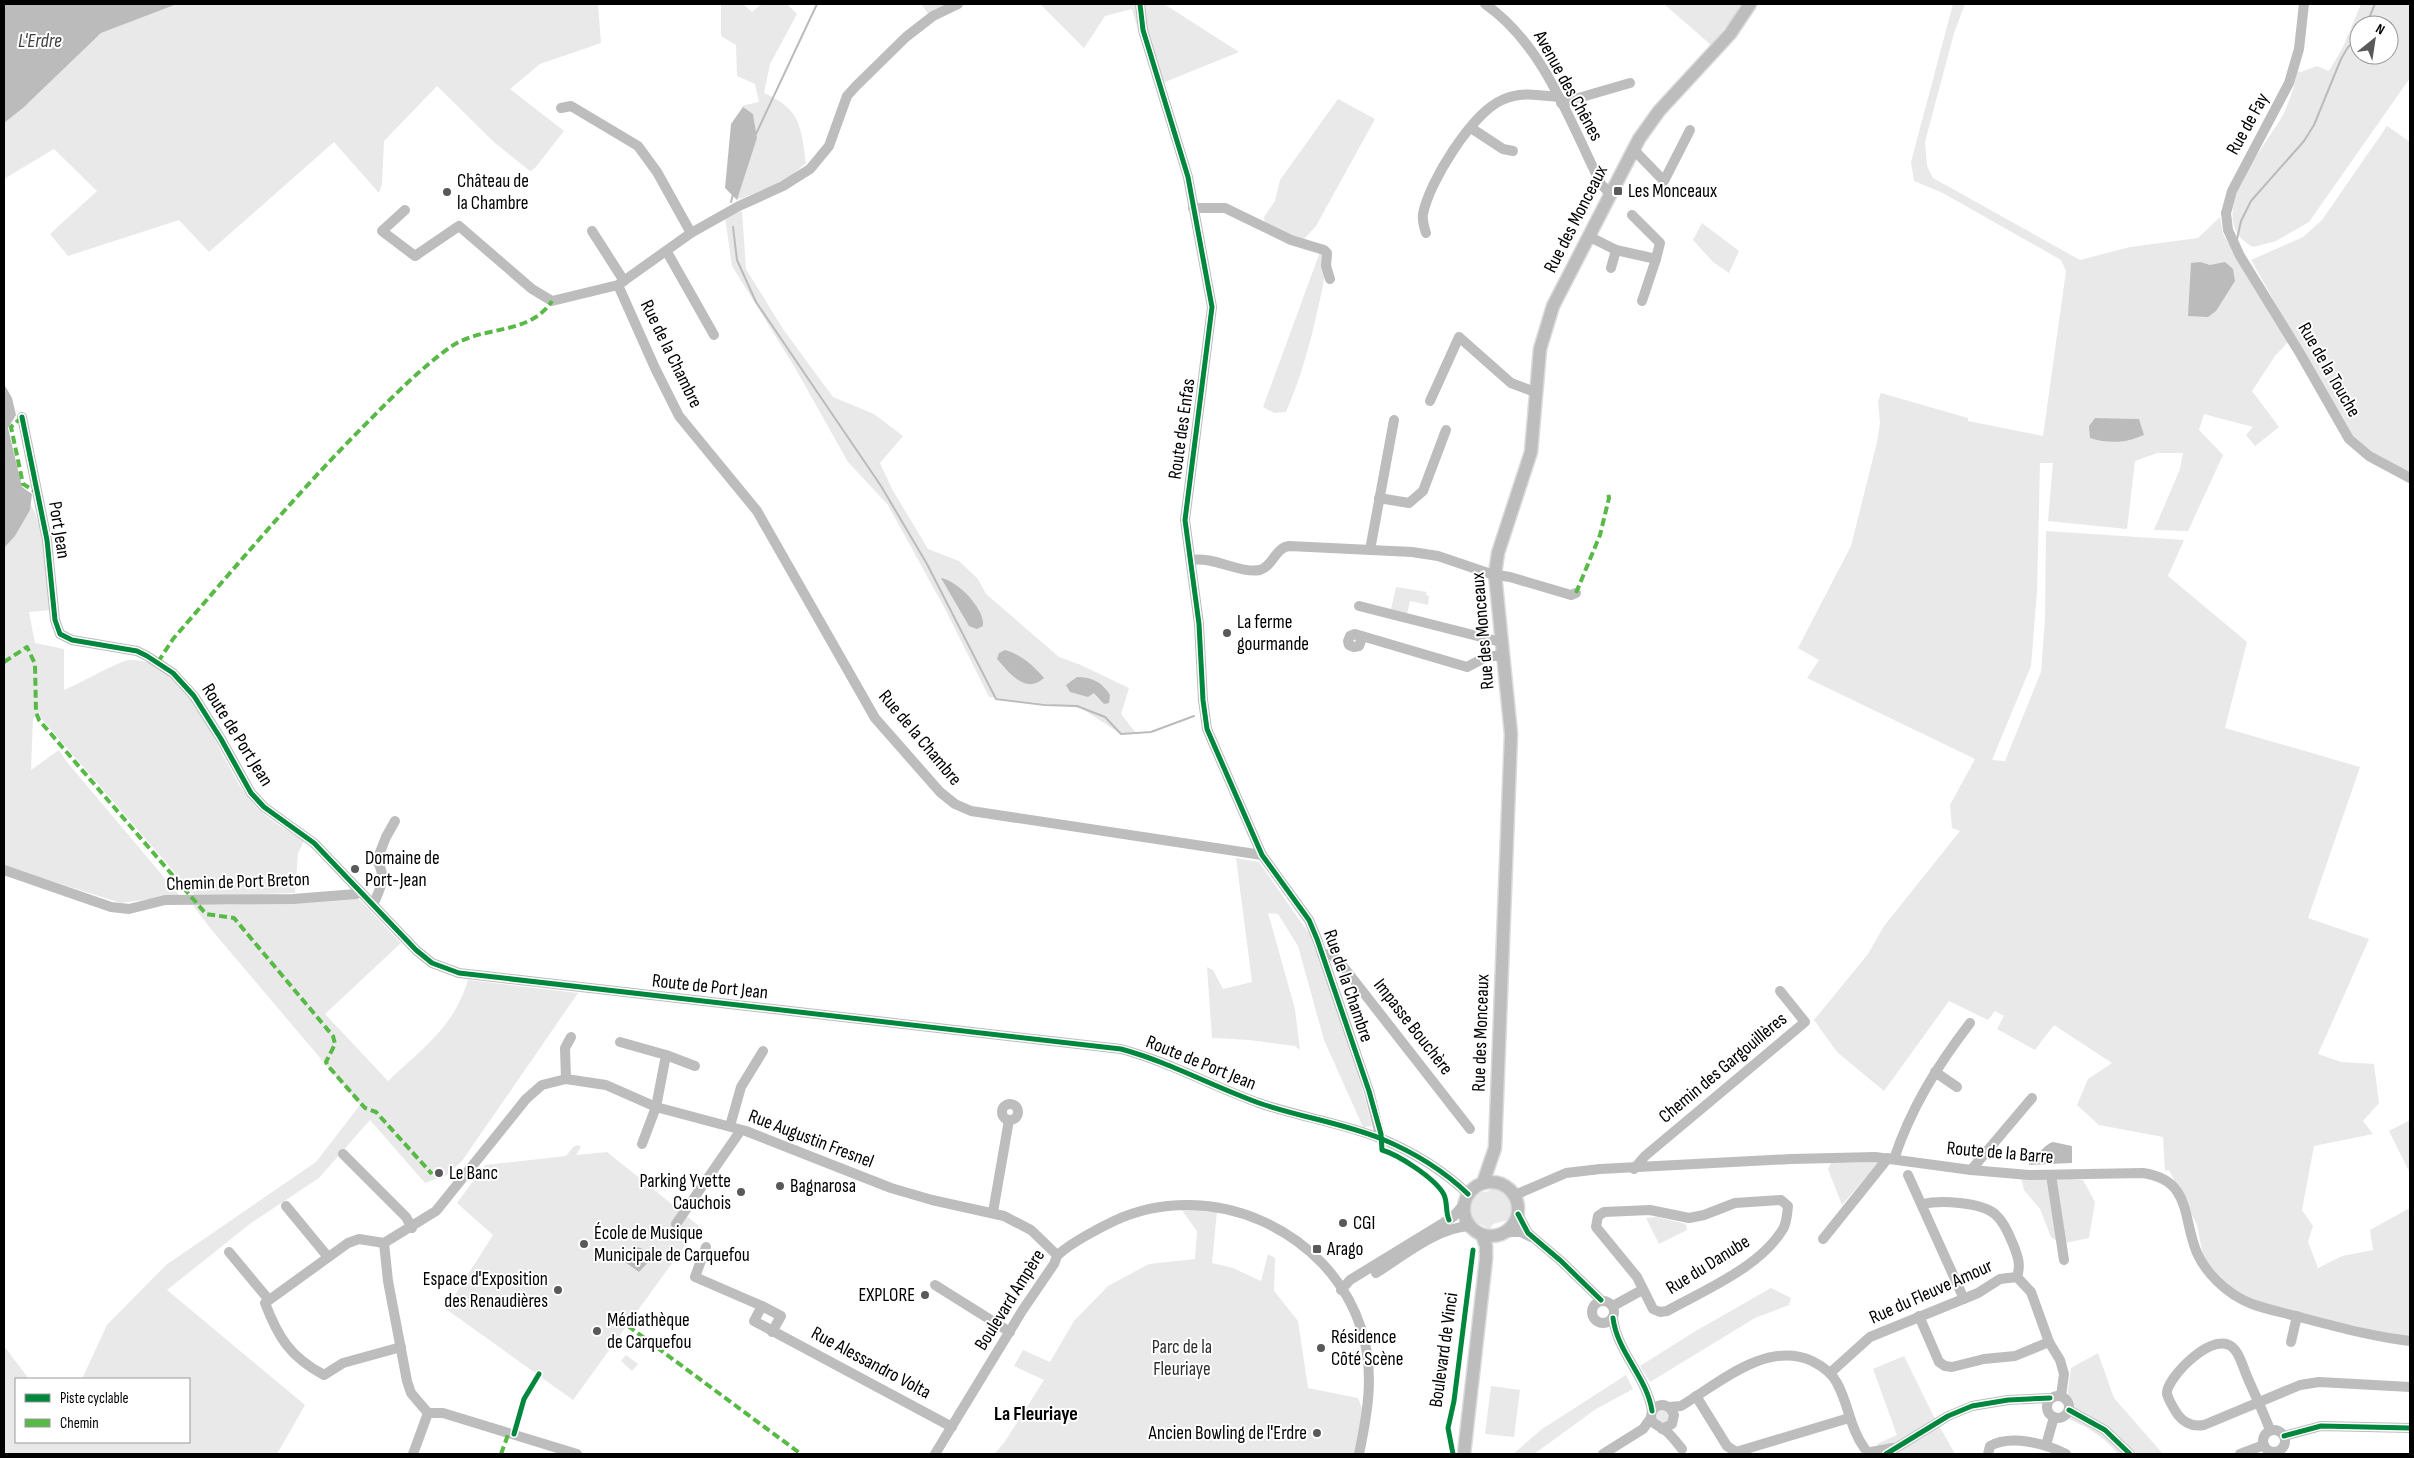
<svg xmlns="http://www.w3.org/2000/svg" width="2414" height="1458" font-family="'Sofia Sans Condensed',sans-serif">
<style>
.green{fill:#e9e9e9;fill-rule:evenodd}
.water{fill:#bbb}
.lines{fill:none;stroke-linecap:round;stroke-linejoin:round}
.stream{stroke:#bbb;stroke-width:2}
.major-casing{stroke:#dbdbdb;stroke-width:15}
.minor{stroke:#bdbdbd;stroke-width:10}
.major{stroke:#bdbdbd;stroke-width:12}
.quiet{stroke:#58b947;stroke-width:4;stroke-dasharray:8 4;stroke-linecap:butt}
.cycleway-casing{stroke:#fff;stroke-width:8}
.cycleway{stroke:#00873e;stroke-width:5}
.poi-dot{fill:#595959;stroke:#fff;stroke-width:2}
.labels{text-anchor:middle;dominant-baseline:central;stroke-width:4;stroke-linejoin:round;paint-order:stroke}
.street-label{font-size:19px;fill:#000;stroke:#fff}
.poi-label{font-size:19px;fill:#000;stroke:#fff;text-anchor:start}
.park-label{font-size:19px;fill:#2e2e2e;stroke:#fff}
.water-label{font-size:20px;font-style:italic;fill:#3f3f3f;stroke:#fff}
.neighbourhood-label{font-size:20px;font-weight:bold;fill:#000;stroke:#fff}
</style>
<rect width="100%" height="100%" fill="#fff"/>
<g class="green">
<polygon points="177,4 598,4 601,43 540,64 510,89 564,131 535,168 530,171 495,143 437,86 384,141 382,184 379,193 334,142 209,252 179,220 68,256 50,234 97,191 54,149 4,179 4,123 23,108 101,33"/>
<path d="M721,4H743L752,12L762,4H787L797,14L770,64L764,93C801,109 801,127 806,163L784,182L737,200L757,138L753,114L741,106L759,102L755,84L737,76L736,45L721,36Z"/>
<polygon points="921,4 949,4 929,15"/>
<polygon points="1040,4 1164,4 1239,52 1165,82 1153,79 1132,9 1105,16 1084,48"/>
<polygon points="1664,4 1744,4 1711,45"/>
<path d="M1953,4H1965L1954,33L1925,142L1927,166L1933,178L2080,260L2130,247L2198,238L2220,217L2223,234L2288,342L2275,356L2252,391L2279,427L2255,446L2246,435L2253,427L2204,414L2199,430L2223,455L2188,531L2154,530L2180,469L2183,453H2157L2135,461L2127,529L2048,521L2053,463H2040L2037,592L2031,666L1992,760L2005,761L2041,672L2045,619L2046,531L2184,540L2168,576L2247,642L2225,728L2360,767L2308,918L2369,939L2318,1054L2341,1062L2374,1064L2379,1103L2363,1121L2373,1134L2314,1146L2302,1210L2313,1226L2308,1242L2318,1268L2342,1256L2373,1250L2370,1230L2410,1208V1337L2344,1324L2267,1305L2240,1294L2221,1280L2203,1256L2197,1225L2169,1170L2165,1171L2163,1137L2099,1125L2077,1105L2088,1079L2112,1063L2054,1025L2035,1050L1997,1029L2004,1016L1995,1011L1988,1020L1949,1001L1884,1091L1837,1052L1814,1020L1868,954L1884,926L1960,831L1952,828L1950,805L1975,759L1807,678L1819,660L1798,648L1851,546L1877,442L1880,423L1878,401L1881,393L1968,418V421L2043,436L2066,271L2061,260L1943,193L1914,181L1911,162ZM2095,418L2139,419L2144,435Z"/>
<path d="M2361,4H2410V78L2309,222L2276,241L2253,247C2200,219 2264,149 2283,115C2289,103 2295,85 2297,71L2301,72L2317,66L2329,71L2343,47ZM2359,25H2389V55H2359Z"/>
<polygon points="1338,99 1375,119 1316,226 1304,239 1287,235 1265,224 1264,217 1275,201 1280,180"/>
<polygon points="2387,126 2410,142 2410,474 2373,454 2355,440 2337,413 2251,260 2303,237 2322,220"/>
<polygon points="742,211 746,269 783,329 833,397 874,414 903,436 880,463 892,489 928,549 959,561 978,579 986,594 1059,657 1081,665 1129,688 1121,714 1136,733 1121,734 1081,708 989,697 945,609 888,505 848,462 794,366 732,266 725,217"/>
<polygon points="1702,223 1739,251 1729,273 1713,262 1693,240"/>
<path d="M1320,252L1328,260C1318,311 1307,364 1286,412L1274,413L1263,407Z"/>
<path d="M31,505C48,537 47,575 50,610L29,612L35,643L64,649V690C78,685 118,661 129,660C193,657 217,760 250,800C265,818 285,829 304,841L298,853L295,893L195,896L40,717V712L33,719L31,770L59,750L67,762L179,895L121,903L4,866V548L15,536Z"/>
<polygon points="1396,587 1427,592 1426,595 1429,596 1428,605 1410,601 1407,614 1391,609"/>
<polygon points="1236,858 1259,862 1310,935 1355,1060 1372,1126 1363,1127 1324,1040 1298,946 1278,914 1268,913 1295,1009 1300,1050 1295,1046 1249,1040 1212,1038 1207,967 1213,970 1223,989 1252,982"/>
<path d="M358,898L401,943L325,1014L388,1081C423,1048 454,1027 468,980L578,993L462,1161L447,1175L425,1183L370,1120L319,1178L251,1223L167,1290L305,1405L277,1454H4V1346L29,1379H16V1442H189V1379H82L107,1325L166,1265L316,1162L360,1105L210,928L192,904L229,905Z"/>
<polygon points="2410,1120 2410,1173 2389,1131"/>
<polygon points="578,1145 581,1147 576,1155 607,1152 699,1226 573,1400 446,1309 493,1235 457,1203 485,1165 566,1156 573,1147"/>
<polygon points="1879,1162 1842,1205 1828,1169 1831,1163"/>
<polygon points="2020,1174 2083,1180 2095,1202 2089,1238 2061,1244 2051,1237 2040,1209 2024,1190"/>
<path d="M1492,1187C1508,1191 1516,1205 1508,1220L1493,1224L1490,1229L1475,1222L1470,1208L1477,1193L1489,1191Z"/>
<polygon points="1181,1209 1217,1211 1212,1263 1233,1268 1261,1281 1268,1254 1275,1258 1274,1291 1298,1321 1308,1388 1358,1398 1364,1413 1358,1454 994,1454 1004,1443 1044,1380 1014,1366 1023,1350 1050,1362 1074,1321 1108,1286 1149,1264 1195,1259 1197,1231"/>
<polygon points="1657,1217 1686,1224 1687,1230 1659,1244 1646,1218"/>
<polygon points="1771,1288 1791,1298 1789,1305 1755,1318 1650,1382 1640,1366 1694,1332"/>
<path d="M2098,1353L2114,1398L2163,1454H2118C2106,1438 2087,1427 2069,1419L2068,1390L2071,1368Z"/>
<polygon points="626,1355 638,1364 632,1371 621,1361"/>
<polygon points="1904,1356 1933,1415 1955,1454 1881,1454 1877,1444 1897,1435 1873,1369"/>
<polygon points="1626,1375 1633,1389 1596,1409 1534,1454 1513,1454 1542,1429"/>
<polygon points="1491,1386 1520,1390 1514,1437 1485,1434"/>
<circle cx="1662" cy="1417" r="7"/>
</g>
<g class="water">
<polygon points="4,4 177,4 101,33 23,108 4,123"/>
<polygon points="743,107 753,114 757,138 737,200 725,188 731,124"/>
<polygon points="2200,262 2210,265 2225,262 2233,269 2235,281 2216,311 2208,317 2188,316 2191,263"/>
<polygon points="4,384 12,398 16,415 8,428 22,487 32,494 30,510 15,536 4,548"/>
<path d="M2095,418L2139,419L2144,435C2125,443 2110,444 2090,438L2089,426Z"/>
<path d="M941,578C958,581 985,609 983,626L977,629L969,626Z"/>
<path d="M1005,650C1020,654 1034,666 1044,678C1025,695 1010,673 997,659L999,653Z"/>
<path d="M1077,677C1092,677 1102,682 1110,695L1109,703L1104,704L1094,693L1088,697L1070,692L1066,685Z"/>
<path d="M2053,1142L2072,1146V1163L2029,1165L2031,1155C2043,1153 2043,1145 2053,1142Z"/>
<polygon points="635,1247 641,1248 653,1257 639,1272 625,1262 633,1255"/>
</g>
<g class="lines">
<g class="stream">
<polyline points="2366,25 2375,4"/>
<polyline points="756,134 817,4"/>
<polyline points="731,202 733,194"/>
<polyline points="733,227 737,260 756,302 881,486 927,564 996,699 1045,705 1077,706 1105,717 1121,734 1151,732 1194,716"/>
<polyline points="2237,239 2241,221 2251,201 2304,141 2314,125 2341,59 2348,47 2359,38"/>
</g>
<defs>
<g id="major">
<circle cx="1491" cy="1209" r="27"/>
<polyline points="1483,1183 1495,1148 1511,734 1495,574 1498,553 1531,452 1540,349 1553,306 1639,139 1659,111 1730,34 1750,4"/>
<polyline points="1464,1454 1486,1259 1486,1246 1482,1235"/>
</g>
</defs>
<use href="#major" class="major-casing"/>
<g class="minor">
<polyline points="1140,4 1143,30 1188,177 1212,307 1185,520 1199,624 1203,700 1207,729 1262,855 1309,920 1317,939 1369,1091 1381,1139"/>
<path d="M1485,4C1544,45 1570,122 1601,184L1610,194"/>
<polyline points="2304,4 2299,49 2289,83 2232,191 2226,213 2228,230 2240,256 2301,355 2349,439 2369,456 2410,478"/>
<polyline points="1561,103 1630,83"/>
<polyline points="561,108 571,106 638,146 657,172 691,233"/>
<polyline points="1471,128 1503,149 1513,151"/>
<polyline points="1633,149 1664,181 1690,130"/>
<polyline points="1193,208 1225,208 1291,240 1324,250 1327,253 1326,266 1330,279"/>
<polyline points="405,210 382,231 415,256 459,226 532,289 552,301 618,285 691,233 739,206 783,186 810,169 829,146 847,96 856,86 906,37 933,16 958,4"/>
<polyline points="1632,215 1660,243 1656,259"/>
<polyline points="592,231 624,281"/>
<path d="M1426,233C1424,227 1422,221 1423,214C1429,182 1472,113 1502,100C1521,91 1538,95 1558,97"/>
<polyline points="1588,236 1616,250 1656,259 1642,301"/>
<polyline points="667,252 714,335"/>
<polyline points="1611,268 1616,250"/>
<polyline points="618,285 655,368 679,416 757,511 875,718 940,792 955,804 971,811 1262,855"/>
<polyline points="1430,401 1459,337 1511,383 1535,392"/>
<path d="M22,417L47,540L55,620L60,634L72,640L137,651L147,656L173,673L194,696L221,739L251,793L264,807L314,843L416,950L432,963L459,973L1121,1049C1169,1062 1212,1086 1259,1103C1299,1117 1343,1123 1382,1139C1413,1152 1444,1171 1468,1194"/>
<polyline points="1379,498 1409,503 1423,491 1446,430"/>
<polyline points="1370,550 1394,420"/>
<path d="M1191,560C1214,556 1240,574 1260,570C1273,566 1275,548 1289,546L1412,552L1438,556L1491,574L1510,577L1571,595L1576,593"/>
<polyline points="1359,606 1501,642"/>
<polyline points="1359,636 1361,641 1359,646 1354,647 1349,645 1348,641 1350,636 1355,634 1467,667 1486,657 1503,655"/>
<polyline points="4,870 111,907 129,909 165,900 293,899 356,894 360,891"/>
<path d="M373,905C381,886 387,879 377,860L386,837L395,821"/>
<polyline points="1322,954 1332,955 1342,965 1470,1129"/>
<polyline points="620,1042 666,1055 656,1107 642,1144"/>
<polyline points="666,1055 695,1066"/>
<polyline points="1935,1072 1957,1087"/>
<polyline points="566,1079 565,1048 571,1037"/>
<circle cx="1010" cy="1112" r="8"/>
<polyline points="730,1126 741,1087 763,1051"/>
<polyline points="343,1154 406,1217 412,1228"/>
<path d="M1894,1159C1911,1108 1937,1066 1970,1023"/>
<polyline points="1634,1169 1645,1156 1805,1022 1780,991"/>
<polyline points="1971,1170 2032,1098"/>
<polyline points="1908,1175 1964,1299"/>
<polyline points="2051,1175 2064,1260"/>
<path d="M1515,1195L1566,1173L1600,1169L1791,1159L1875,1157L1971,1170L2029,1175L2143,1173C2192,1180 2182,1218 2197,1253C2201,1262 2210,1274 2217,1281C2227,1291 2239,1299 2252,1304C2268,1310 2286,1313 2303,1318C2338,1327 2374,1337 2410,1341"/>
<path d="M1781,1200L1788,1206C1787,1214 1787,1222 1783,1229C1760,1267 1705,1290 1667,1311L1660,1312L1653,1309L1637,1277L1596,1227L1598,1216L1604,1212L1650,1210L1689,1218L1704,1215L1735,1203Z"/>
<path d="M1923,1204C1940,1200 1980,1202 1995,1214C2004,1222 2008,1233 2013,1244C2018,1257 2021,1264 2017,1277"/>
<polyline points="286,1206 328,1257"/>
<polyline points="993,1212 1009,1120"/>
<polyline points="1518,1214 1528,1233 1561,1261 1601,1300"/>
<polyline points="676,1224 741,1130"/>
<polyline points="1506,1232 1521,1232 1531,1237"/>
<polyline points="1823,1239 1888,1158"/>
<polyline points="384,1243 436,1211 526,1099 542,1085 566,1079 606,1085 656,1107 746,1131 891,1188 932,1200 1004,1216 1031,1230 1057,1255"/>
<path d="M384,1243L359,1239L348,1243L265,1303C278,1337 290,1357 324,1375L343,1363L401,1347"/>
<polyline points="384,1243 388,1281 407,1381 411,1393 428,1413"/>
<polyline points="706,1247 695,1277 762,1306 754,1321 952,1427"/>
<polyline points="229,1252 269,1300"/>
<path d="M1376,1273C1403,1256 1438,1227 1470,1226"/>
<polyline points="935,1285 1010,1332"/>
<polyline points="1341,1290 1350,1280 1453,1217 1464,1204"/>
<circle cx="1603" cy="1312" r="11"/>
<polyline points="762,1306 781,1316 772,1332"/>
<polyline points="1613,1306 1642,1290"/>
<polyline points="1919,1316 1939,1362 1945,1366 1952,1367 1984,1359 2015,1356 2049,1342"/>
<path d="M1613,1318C1617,1352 1647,1377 1652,1411"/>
<polyline points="2291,1342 2297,1316"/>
<polyline points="1830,1373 1870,1337 1978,1293 2000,1279 2017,1277 2031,1292 2049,1342 2060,1360 2064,1374 2061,1396"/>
<circle cx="2058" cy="1407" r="11"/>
<polyline points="1696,1396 1727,1446 1736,1452 1849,1418"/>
<path d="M1669,1407L1681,1406C1718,1384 1766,1340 1812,1361C1822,1366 1832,1373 1837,1383C1849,1405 1850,1429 1865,1449"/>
<polyline points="2069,1410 2105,1430 2130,1454"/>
<polyline points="428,1413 443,1413 577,1454"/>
<path d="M1662,1429L1672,1424L1674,1415L1671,1409C1664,1403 1657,1404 1652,1411C1648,1425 1658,1424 1666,1431C1672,1436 1677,1443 1682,1449"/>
<circle cx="2274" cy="1441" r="11"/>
<path d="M2270,1430C2263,1411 2254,1393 2246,1374C2243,1366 2240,1356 2235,1350C2217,1325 2165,1379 2167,1394C2169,1401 2174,1409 2178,1415C2185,1424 2193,1427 2204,1425L2300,1385L2319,1382L2410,1387"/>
<polyline points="2284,1436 2321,1426 2410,1428"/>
<polyline points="2046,1445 2054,1417"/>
<polyline points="1871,1452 1893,1448"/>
<polyline points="413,1454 428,1413"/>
<path d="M935,1454L1022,1311L1054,1264C1056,1260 1056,1256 1059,1254C1071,1243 1099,1228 1114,1221C1209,1177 1328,1228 1361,1328C1375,1371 1368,1411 1359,1454"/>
<polyline points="1603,1454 1643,1429 1651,1418"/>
<polyline points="1886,1454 1948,1416 1972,1406 2008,1400 2050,1398"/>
<path d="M1988,1454L1990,1446C2011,1434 2046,1444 2066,1454"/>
<polyline points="2240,1454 2264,1445"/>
</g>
<use href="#major" class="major"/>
<g class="quiet">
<polyline points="22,417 11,427 23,484 38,493"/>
<polyline points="1576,593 1600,535 1609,498 1608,493"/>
<polyline points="4,662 27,647 35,664 36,712 39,720 206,914 234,918 333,1036 335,1044 326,1062 328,1066 365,1108 376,1112 432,1174"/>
<path d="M158,662L173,639C231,572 288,504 349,441C381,409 412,375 449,348C482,324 528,337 552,301"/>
<polyline points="628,1326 801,1454"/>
<polyline points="501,1454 509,1432"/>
</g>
<defs>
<g id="cycleway">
<path d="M1140,4L1143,30L1188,177L1212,307L1185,520L1199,624L1203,700L1207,729L1262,855L1309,920L1317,939L1369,1091L1381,1134L1382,1150C1399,1155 1434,1178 1443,1193C1448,1200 1445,1211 1449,1220"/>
<path d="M22,417L47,540L55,620L60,634L72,640L137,651L147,656L173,673L194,696L221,739L251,793L264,807L314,843L416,950L432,963L459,973L1121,1049C1169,1062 1212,1086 1259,1103C1299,1117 1343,1123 1382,1139C1413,1152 1444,1171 1468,1194"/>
<polyline points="1518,1214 1528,1233 1561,1261 1601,1300"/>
<path d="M1613,1318C1617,1352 1647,1377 1652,1411"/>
<polyline points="2069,1410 2105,1430 2130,1454"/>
<polyline points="514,1434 524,1399 539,1374"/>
<polyline points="2284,1436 2321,1426 2410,1428"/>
<polyline points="1453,1454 1448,1428 1454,1401 1473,1250"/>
<polyline points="1886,1454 1948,1416 1972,1406 2008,1400 2050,1398"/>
</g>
</defs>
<use href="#cycleway" class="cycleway-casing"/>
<use href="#cycleway" class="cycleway"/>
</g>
<g class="poi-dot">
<rect x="1613" y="186" width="10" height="10" rx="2.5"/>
<circle cx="447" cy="192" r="5"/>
<circle cx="1227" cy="633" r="5"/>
<circle cx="355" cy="869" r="5"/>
<circle cx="439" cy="1173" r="5"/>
<circle cx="780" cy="1186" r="5"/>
<circle cx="741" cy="1192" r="5"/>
<circle cx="1343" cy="1223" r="5"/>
<circle cx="584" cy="1244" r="5"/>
<rect x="1312" y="1244" width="10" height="10" rx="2.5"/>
<circle cx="558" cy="1290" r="5"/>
<circle cx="925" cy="1295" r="5"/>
<circle cx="597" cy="1331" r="5"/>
<circle cx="1321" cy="1348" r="5"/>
<circle cx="1317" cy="1433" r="5"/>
</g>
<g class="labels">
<g class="street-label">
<text transform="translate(1568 86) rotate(61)">Avenue des Chênes</text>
<text transform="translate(2248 124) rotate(-61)">Rue de Fay</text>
<text transform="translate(1576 219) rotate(-63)">Rue des Monceaux</text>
<text transform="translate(671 354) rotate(64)">Rue de la Chambre</text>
<text transform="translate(2329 370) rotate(60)">Rue de la Touche</text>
<text transform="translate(1182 429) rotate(-82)">Route des Enfas</text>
<text transform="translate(59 530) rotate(81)">Port Jean</text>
<text transform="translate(1483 631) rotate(-95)">Rue des Monceaux</text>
<text transform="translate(237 735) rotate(58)">Route de Port Jean</text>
<text transform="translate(920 738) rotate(50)">Rue de la Chambre</text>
<text transform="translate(238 882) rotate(-2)">Chemin de Port Breton</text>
<text transform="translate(1348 986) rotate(71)">Rue de la Chambre</text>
<text transform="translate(710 987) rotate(6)">Route de Port Jean</text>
<text transform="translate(1413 1027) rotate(52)">Impasse Bouchère</text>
<text transform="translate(1481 1033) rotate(-88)">Rue des Monceaux</text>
<text transform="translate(1201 1063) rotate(22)">Route de Port Jean</text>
<text transform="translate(1723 1068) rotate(-40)">Chemin des Gargouillères</text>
<text transform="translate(811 1139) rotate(21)">Rue Augustin Fresnel</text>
<text transform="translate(2000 1153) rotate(5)">Route de la Barre</text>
<text transform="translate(1708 1265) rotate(-32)">Rue du Danube</text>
<text transform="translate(1931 1292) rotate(-24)">Rue du Fleuve Amour</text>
<text transform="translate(1010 1300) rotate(-58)">Boulevard Ampère</text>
<text transform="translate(1444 1350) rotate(-82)">Boulevard de Vinci</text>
<text transform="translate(871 1363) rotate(28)">Rue Alessandro Volta</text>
</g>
<g class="poi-label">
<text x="457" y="181">Château de<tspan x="457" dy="22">la Chambre</tspan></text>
<text x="1628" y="191">Les Monceaux</text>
<text x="1237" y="622">La ferme<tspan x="1237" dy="22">gourmande</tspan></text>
<text x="365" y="858">Domaine de<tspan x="365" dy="22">Port-Jean</tspan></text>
<text x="449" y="1173">Le Banc</text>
<text x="731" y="1181" text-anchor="end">Parking Yvette<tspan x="731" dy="22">Cauchois</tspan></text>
<text x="790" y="1186">Bagnarosa</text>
<text x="1353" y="1223">CGI</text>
<text x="594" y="1233">École de Musique<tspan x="594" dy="22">Municipale de Carquefou</tspan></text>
<text x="1327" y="1249">Arago</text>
<text x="548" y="1279" text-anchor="end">Espace d'Exposition<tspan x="548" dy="22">des Renaudières</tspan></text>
<text x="915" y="1295" text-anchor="end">EXPLORE</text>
<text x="607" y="1320">Médiathèque<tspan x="607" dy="22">de Carquefou</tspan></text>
<text x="1331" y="1337">Résidence<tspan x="1331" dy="22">Côté Scène</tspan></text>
<text x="1307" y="1433" text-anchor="end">Ancien Bowling de l'Erdre</text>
</g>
<g class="park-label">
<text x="1182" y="1347">Parc de la<tspan x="1182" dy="22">Fleuriaye</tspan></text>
</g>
<g class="water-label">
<text x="40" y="41">L'Erdre</text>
</g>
<g class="neighbourhood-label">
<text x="1036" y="1414">La Fleuriaye</text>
</g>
</g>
<rect width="2414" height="1458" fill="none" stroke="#000000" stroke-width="10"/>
<rect x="15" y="1378" width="175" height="65" fill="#ffffff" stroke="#999999"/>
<rect x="25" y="1394" width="25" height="8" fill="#00873e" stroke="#999999"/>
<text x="60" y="1403" font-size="15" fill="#000000">Piste cyclable</text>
<rect x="25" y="1419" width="25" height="8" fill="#58b947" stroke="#999999"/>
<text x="60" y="1428" font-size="15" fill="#000000">Chemin</text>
<g transform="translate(2374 40) rotate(30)"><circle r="24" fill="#ffffff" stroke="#999999"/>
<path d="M0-4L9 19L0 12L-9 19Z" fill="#595959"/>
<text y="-8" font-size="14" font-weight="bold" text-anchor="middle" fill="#000000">N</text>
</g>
</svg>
